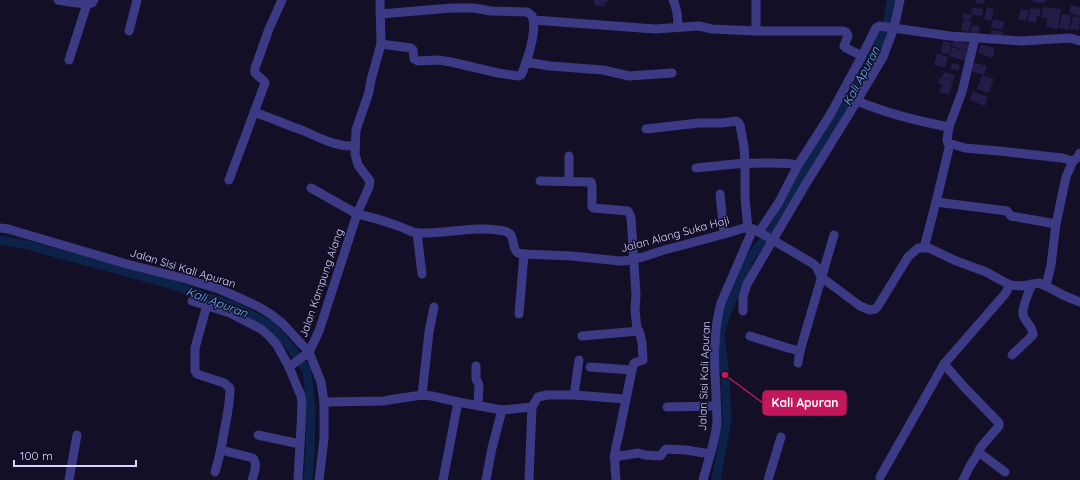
<svg xmlns="http://www.w3.org/2000/svg" width="1080" height="480" font-family="Quicksand,sans-serif">
<style>
.lines{fill:none;stroke-linecap:round;stroke-linejoin:round}
.canal{stroke:#0c2248;stroke-width:9}
.building{fill:#241b47}
.street{stroke:#3d3a85;stroke-width:9}
.labels{text-anchor:middle;dominant-baseline:central;stroke-width:3;stroke-linejoin:round;paint-order:stroke}
.street-label{font-size:11px;fill:#d9d4ff;stroke:#130f26}
.water-label{font-size:12px;font-style:italic;fill:#62b6ff;stroke:#130f26}
.leader{fill:none;stroke:#c2185b;stroke-width:1.5}
.callout-dot{fill:#c2185b;stroke:#130f26;stroke-width:1.5}
.callout{fill:#c2185b;stroke:#c2185b;stroke-width:1.5}
.callout-label{font-size:12px;text-anchor:middle;font-weight:bold;fill:#fff}
</style>
<rect width="100%" height="100%" fill="#130f26"/>
<g class="lines">
<g class="canal">
<polyline points="0,240 27,245 170,284 239,308 272,326 292,349 307,371 311,409 310,452 308,480"/>
<polyline points="716,480 727,420 725,375 720,335 726,314 749,260 758,247 772,231 789,199 814,155 850,100 875,52 888,21 891,0"/>
</g>
</g>
<g class="building">
<polygon points="594,0 609,0 608,3 605,2 605,7 594,5"/>
<polygon points="976,0 985,0 984,4 976,3"/>
<polygon points="1033,0 1045,0 1044,3 1033,2"/>
<polygon points="1071,5 1080,7 1080,16 1069,14"/>
<polygon points="972,7 983,9 982,16 971,14"/>
<polygon points="987,7 994,9 991,21 984,19"/>
<polygon points="1043,7 1061,9 1058,29 1046,27 1047,18 1041,17"/>
<polygon points="1030,8 1041,9 1040,16 1037,16 1036,23 1028,22"/>
<polygon points="1021,9 1029,10 1026,21 1018,20"/>
<polygon points="963,13 972,15 971,20 962,18"/>
<polygon points="1062,14 1071,15 1069,30 1059,28"/>
<polygon points="1073,16 1080,17 1079,30 1070,29"/>
<polygon points="964,19 971,21 969,32 961,30"/>
<polygon points="993,19 1004,22 1002,30 991,27"/>
<polygon points="972,25 980,26 978,35 970,33"/>
<polygon points="991,30 1003,32 1003,39 991,38"/>
<polygon points="954,39 969,44 967,51 952,46"/>
<polygon points="943,41 952,43 949,55 941,53"/>
<polygon points="981,44 995,48 993,58 978,53"/>
<polygon points="952,47 968,52 965,61 949,56"/>
<polygon points="937,53 948,57 945,68 934,65"/>
<polygon points="972,62 987,66 984,75 969,70"/>
<polygon points="952,63 960,65 958,71 950,69"/>
<polygon points="944,72 955,75 953,81 942,77"/>
<polygon points="982,75 994,79 989,93 977,89"/>
<polygon points="940,77 953,81 949,95 939,92 942,85 938,84"/>
<polygon points="973,91 988,97 985,106 969,100"/>
</g>
<g class="lines">
<g class="street">
<path d="M58,0C69,2 81,5 92,3L94,0"/>
<path d="M380,0L381,44L371,80L369,92L356,130L355,154L358,165L370,181L369,187L357,214C371,217 385,221 398,226C405,228 412,233 419,233C447,234 476,225 504,231C517,233 510,248 518,253C518,253 523,254 524,254L572,256L620,261C637,261 652,253 668,249C694,242 719,236 744,228L753,229L759,232L812,263L816,266L821,277L860,306L870,310L875,309L878,306L908,257L918,248H929L954,260L986,272L1010,285L1022,286L1039,283L1046,286"/>
<path d="M673,0C677,8 678,18 678,27"/>
<path d="M380,14L452,8H474L491,11L527,12C530,14 531,14 532,16C537,26 530,52 526,62"/>
<polyline points="533,20 655,29 699,26 712,29 756,31 843,31 846,32 848,36 844,46 846,48 862,56"/>
<polyline points="129,31 137,0"/>
<polyline points="756,31 756,0"/>
<polyline points="975,38 962,92 949,127 947,140 948,143 965,148 999,151 1062,158 1073,161"/>
<polyline points="381,44 411,48 413,50 414,59 418,61 438,60 451,62 498,73 518,76 521,75 523,71 526,62 550,66 603,70 629,76 672,73"/>
<polyline points="69,60 87,4"/>
<path d="M857,101C886,113 917,121 949,127"/>
<path d="M254,112C271,118 287,125 304,131C320,138 336,147 355,146"/>
<path d="M646,129L699,123H722L736,121L738,122L740,125L744,147L745,163C762,164 781,161 798,165"/>
<polyline points="1080,153 1078,157 1073,161 1066,177 1056,224 1051,265 1046,286 1065,296 1080,302"/>
<polyline points="569,156 569,182"/>
<polyline points="696,168 745,163 745,198 748,229"/>
<polyline points="229,180 265,83 264,81 255,73 255,68 269,29 282,0"/>
<path d="M540,181L591,182L592,187V207L594,208L628,211L631,217L636,295L635,311L637,328L640,334L642,343L643,360L634,363L632,370L618,438C613,454 615,464 616,480"/>
<polyline points="720,194 724,234"/>
<polyline points="936,202 1007,211 1011,216 1056,224"/>
<polyline points="0,228 8,229 127,264 186,279 219,289 242,299 259,307 272,315 283,324 309,352 321,382 324,402 324,439 319,480"/>
<polyline points="759,232 779,202 798,165 830,115 862,56 876,28 879,26 950,36 1022,41 1070,38 1080,41"/>
<polyline points="417,233 422,274"/>
<polyline points="924,248 936,202 950,144"/>
<polyline points="192,301 230,313 261,329 270,337 277,345 289,367 301,396 302,404 301,427 298,480"/>
<path d="M207,305L195,348V371L197,374L224,383L230,388C230,403 227,417 224,432C222,445 219,459 215,472"/>
<polyline points="743,311 743,297 747,284 804,187 854,106 883,57 894,28 900,0"/>
<polyline points="519,314 524,254"/>
<polyline points="582,336 639,331"/>
<polyline points="750,336 788,348 800,351"/>
<path d="M1012,355L1033,335C1033,326 1025,322 1023,315C1022,308 1029,291 1032,284"/>
<polyline points="798,363 800,351 834,235"/>
<polyline points="944,364 965,388 999,423 999,426 981,447 979,450 981,454 1005,472"/>
<polyline points="476,366 476,379 479,385 478,405"/>
<polyline points="289,367 309,352 319,331 357,214 311,188"/>
<polyline points="590,367 632,370"/>
<polyline points="422,395 429,332 434,307"/>
<polyline points="574,395 579,360"/>
<polyline points="324,402 383,401 395,399 422,395 432,396 458,402 502,410 532,407 538,397 547,395 574,395 626,399"/>
<polyline points="667,407 716,406"/>
<polyline points="258,435 300,444"/>
<path d="M221,450L253,458C258,465 254,473 252,480"/>
<polyline points="614,457 638,453 645,455 660,456 666,449 686,450 710,454"/>
<polyline points="880,477 944,364 1005,294 1010,285"/>
<polyline points="69,480 77,435"/>
<polyline points="443,480 458,402"/>
<polyline points="486,480 492,448 502,410"/>
<polyline points="529,480 532,407"/>
<path d="M703,480C708,461 715,442 717,423C717,413 716,402 716,392C714,362 713,332 721,303L753,229"/>
<polyline points="768,480 781,437"/>
<polyline points="963,480 970,466 979,452"/>
</g>
</g>
<g class="labels">
<g class="street-label">
<text transform="translate(675 234) rotate(-15)">Jalan Alang Suka Haji</text>
<text transform="translate(183 268) rotate(17)">Jalan Sisi Kali Apuran</text>
<text transform="translate(321 283) rotate(-71)">Jalan Kampung Alang</text>
<text transform="translate(704 376) rotate(-88)">Jalan Sisi Kali Apuran</text>
</g>
<g class="water-label">
<text transform="translate(861 76) rotate(-62)">Kali Apuran</text>
<text transform="translate(217 302) rotate(21)">Kali Apuran</text>
</g>
</g>
<path class="leader" d="M725 375L763 403"/>
<circle class="callout-dot" cx="725" cy="375" r="4"/>
<rect class="callout" x="763" y="391" width="83" height="24" rx="4"/>
<g class="callout-label">
<text x="805" y="407">Kali Apuran</text>
</g>
<path d="M14 460v6h122v-6" fill="none" stroke="#d9d4ff" stroke-width="2"/>
<text x="20" y="460" font-size="12" fill="#d9d4ff" stroke="#130f26" stroke-width="3" paint-order="stroke">100 m</text>
</svg>
